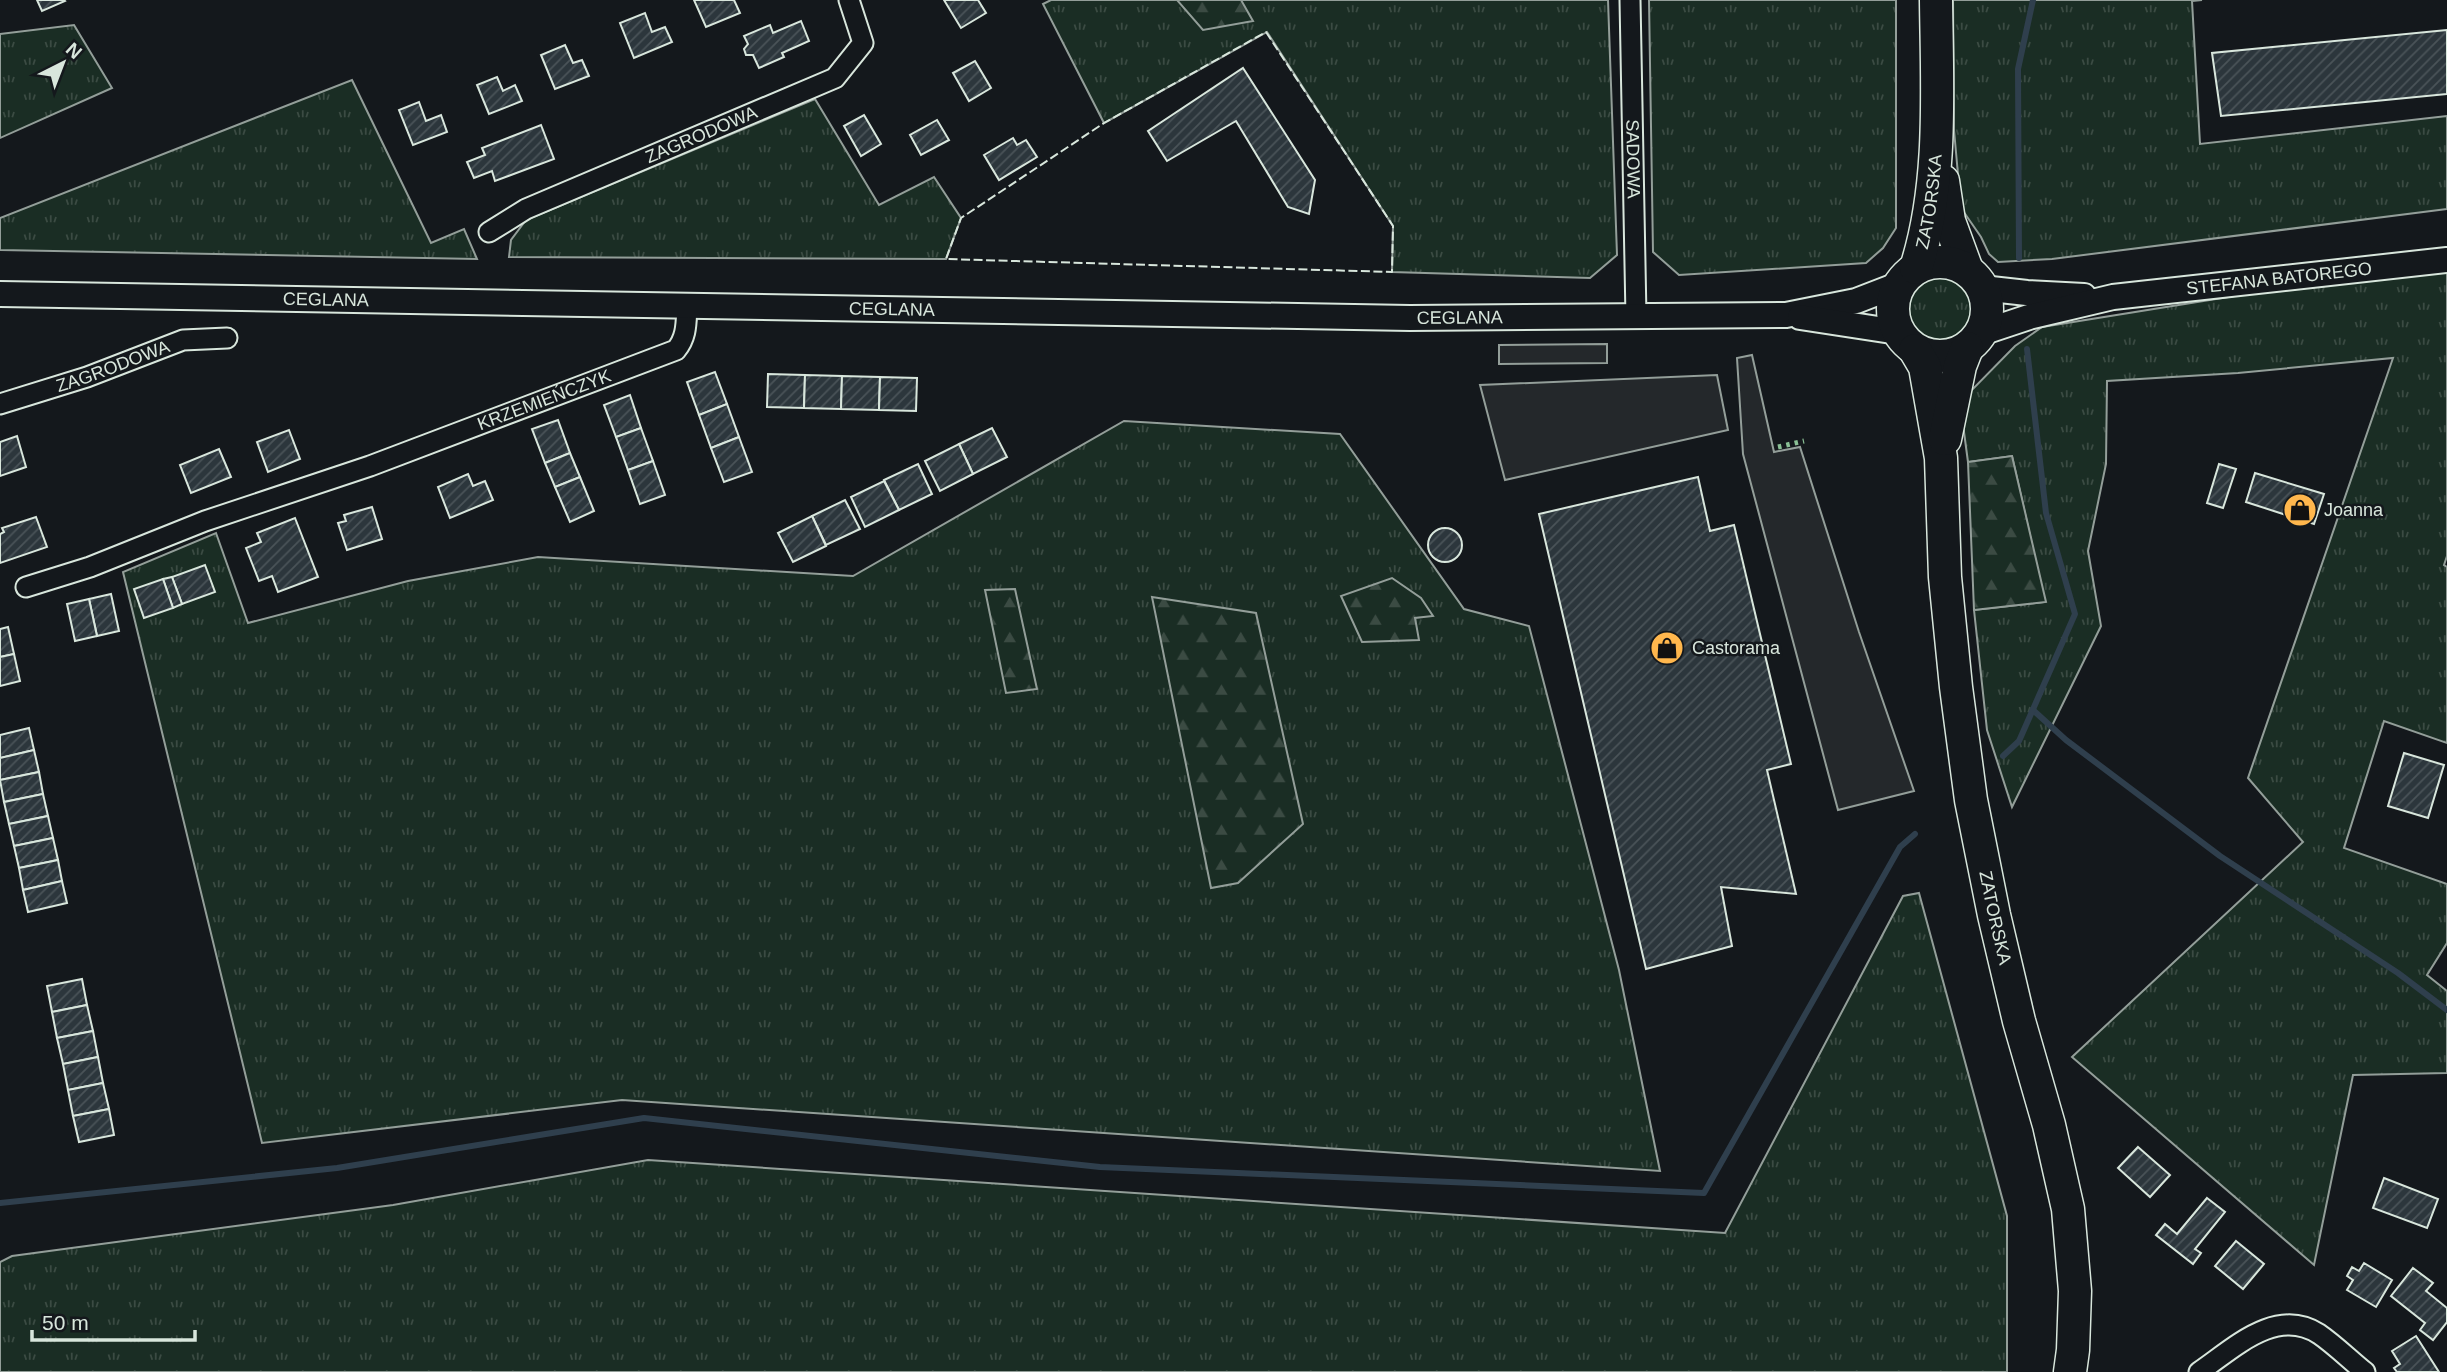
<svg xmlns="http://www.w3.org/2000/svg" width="2447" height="1372" font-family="Arial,sans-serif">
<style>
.grass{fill:url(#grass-tufts);stroke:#939e99;stroke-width:2}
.forest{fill:url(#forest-firs);stroke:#939e99;stroke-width:2}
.parking{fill:#24282b;stroke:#939e99;stroke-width:2}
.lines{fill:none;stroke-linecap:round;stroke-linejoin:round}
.stream{stroke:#2f3f4d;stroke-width:6}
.building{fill:url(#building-hatch);stroke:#d8e6dc;stroke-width:2}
.minor-casing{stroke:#d8e6dc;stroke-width:23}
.tertiary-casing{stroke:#d8e6dc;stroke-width:28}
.primary-casing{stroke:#d8e6dc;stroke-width:35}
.minor{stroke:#14181c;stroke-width:19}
.tertiary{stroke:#14181c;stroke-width:24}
.primary{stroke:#14181c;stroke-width:32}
.hedge{stroke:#8ac095;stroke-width:5;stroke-dasharray:3.5 5;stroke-linecap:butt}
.fence{stroke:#d8e6dc;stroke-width:2;stroke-dasharray:9 3.5;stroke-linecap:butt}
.labels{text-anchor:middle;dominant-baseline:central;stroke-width:5;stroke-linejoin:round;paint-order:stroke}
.street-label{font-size:18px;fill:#d8e6dc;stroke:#14181c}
.poi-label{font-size:18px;fill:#d8e6dc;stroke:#14181c;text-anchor:start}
</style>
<defs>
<pattern id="grass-tufts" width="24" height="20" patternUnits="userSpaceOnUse" patternTransform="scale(1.75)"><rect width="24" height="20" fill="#1a2d24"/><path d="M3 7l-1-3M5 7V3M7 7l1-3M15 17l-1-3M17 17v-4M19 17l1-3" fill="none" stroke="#3b4b43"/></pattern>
<pattern id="forest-firs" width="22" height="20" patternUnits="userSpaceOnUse" patternTransform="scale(1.75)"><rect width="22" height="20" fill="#1a2d24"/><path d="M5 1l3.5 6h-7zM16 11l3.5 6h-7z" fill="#3b4b43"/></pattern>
<pattern id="building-hatch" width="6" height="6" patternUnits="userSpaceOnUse" patternTransform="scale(1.75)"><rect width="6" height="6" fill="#2c363c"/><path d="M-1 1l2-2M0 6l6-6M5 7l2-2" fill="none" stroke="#4a5358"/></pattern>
</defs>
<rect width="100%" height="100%" fill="#14181c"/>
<g class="grass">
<polygon points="1051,0 1608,0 1617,255 1590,278 1392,272 1393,226 1267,32 1104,123 1043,4"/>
<polygon points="1649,0 1896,0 1896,228 1883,248 1866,263 1679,275 1653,252"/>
<polygon points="1953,0 2202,0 2192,1 2200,144 2447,116 2447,209 2052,259 1998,262 1989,254 1981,237 1961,208 1954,130"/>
<polygon points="74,25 112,88 0,138 0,34"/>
<polygon points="352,80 431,243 464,229 477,259 0,250 0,218"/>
<polygon points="815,99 879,205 934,177 961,218 946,259 509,257 511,240 526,220"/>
<polygon points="2447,272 2447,556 2444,565 2447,567 2447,743 2384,721 2344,848 2447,884 2447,943 2427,975 2447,991 2447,1073 2353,1075 2314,1265 2072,1057 2303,842 2248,778 2393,358 2238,373 2107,381 2106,464 2088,551 2101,626 2012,807 1987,730 1974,610 2045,602 2012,456 1968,462 1960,402 2015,346 2042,327 2247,294"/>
<circle cx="1940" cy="308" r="32"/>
<polygon points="1124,421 1340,434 1464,609 1529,626 1619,970 1660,1171 622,1100 262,1143 123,572 216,533 248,623 408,581 538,557 853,576"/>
<polygon points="1919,893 2007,1216 2007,1372 0,1372 0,1262 12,1256 393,1205 648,1160 1725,1233 1903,896"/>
</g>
<g class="forest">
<polygon points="1177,0 1241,0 1253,21 1203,30"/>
<polygon points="2012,456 2046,602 1974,610 1968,462"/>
<polygon points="1392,578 1421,598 1433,616 1415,618 1419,640 1362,642 1341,596"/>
<polygon points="1015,589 1037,689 1006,693 985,590"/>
<polygon points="1152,597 1256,613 1303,824 1238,883 1211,888"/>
</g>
<g class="parking">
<polygon points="1607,344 1607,363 1499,364 1499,345"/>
<polygon points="1752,355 1774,452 1800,447 1859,632 1914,791 1838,810 1743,454 1737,358"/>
<polygon points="1717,375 1728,430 1505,480 1480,385"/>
</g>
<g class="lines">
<g class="stream">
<polyline points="2019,258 2018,69 2033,0"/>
<polyline points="2033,710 2066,740 2220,856 2398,973 2447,1010"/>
<polyline points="2003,756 2019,741 2075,614 2046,513 2027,349"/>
<polyline points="0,1203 337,1168 644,1118 1100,1167 1704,1193 1900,847 1915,834"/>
</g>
</g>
<g class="building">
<polygon points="37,0 64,0 65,1 42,11"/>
<polygon points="694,0 734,0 740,13 706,27"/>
<polygon points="944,0 978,0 986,13 961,28"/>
<polygon points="645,13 652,32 665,27 672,42 634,58 620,23"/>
<polygon points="801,21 809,41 782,53 784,57 759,68 753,55 746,55 744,49 748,44 744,36 770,25 773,33"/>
<polygon points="2447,30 2447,94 2221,116 2212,53"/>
<polygon points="565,45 573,63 582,60 589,76 555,89 541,55"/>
<polygon points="975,61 991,88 969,101 953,73"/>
<polygon points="1243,68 1315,180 1309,214 1288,207 1236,121 1167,161 1148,131"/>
<polygon points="497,77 503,91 515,85 522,101 489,114 477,85"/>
<polygon points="419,102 426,121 441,115 447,132 413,145 399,110"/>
<polygon points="864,115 881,144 861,156 844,126"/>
<polygon points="937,120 949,140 921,155 910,135"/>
<polygon points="541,125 554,159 495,181 492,171 474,178 467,162 485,155 482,148"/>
<polygon points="1013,138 1017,145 1026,140 1037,157 999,180 984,155"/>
<polygon points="715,372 727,404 699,415 687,382"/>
<polygon points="768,374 805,375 804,408 767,407"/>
<polygon points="805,375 842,376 841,409 804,408"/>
<polygon points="842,376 880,377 879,410 841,409"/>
<polygon points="880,377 917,378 916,411 879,410"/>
<polygon points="630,395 641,428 616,437 604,405"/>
<polygon points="727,404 739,437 711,448 699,415"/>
<polygon points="558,420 570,453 545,463 532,429"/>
<polygon points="641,428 653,461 628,470 616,437"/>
<polygon points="992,428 1007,457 973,474 959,444"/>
<polygon points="289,430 300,459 268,472 257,442"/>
<polygon points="17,436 26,467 0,476 0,442"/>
<polygon points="739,437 752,472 724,482 711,448"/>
<polygon points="959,444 973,474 940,491 925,461"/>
<polygon points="219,449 231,477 191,493 180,465"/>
<polygon points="570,453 580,477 555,487 545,463"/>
<polygon points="653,461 665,495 640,504 628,470"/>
<polygon points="918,464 932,494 899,510 884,480"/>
<polygon points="2219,464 2236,469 2223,508 2207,503"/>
<polygon points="2255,473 2324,494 2314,524 2246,502"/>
<polygon points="468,474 473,486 485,481 493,500 450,518 438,487"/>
<polygon points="580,477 594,511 570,522 555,487"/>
<polygon points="1698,477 1710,531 1734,525 1791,764 1767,770 1796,894 1721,887 1732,946 1646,969 1539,514"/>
<polygon points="884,481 899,510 865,527 851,497"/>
<polygon points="845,500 860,529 826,545 812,516"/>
<polygon points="372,507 382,539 347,550 338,523 346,521 344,515"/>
<polygon points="812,516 826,546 793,562 778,533"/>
<polygon points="36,517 47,547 0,563 0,534 4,532 2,528"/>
<polygon points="295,518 318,577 278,592 272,576 259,581 246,548 261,542 257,533"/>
<circle cx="1445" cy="545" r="17"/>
<polygon points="205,565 215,592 182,604 172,577"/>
<polygon points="172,577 182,604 173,608 163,579"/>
<polygon points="163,579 173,608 144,618 134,589"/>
<polygon points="111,594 119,631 97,636 89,599"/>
<polygon points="89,599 97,636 75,641 67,604"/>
<polygon points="8,627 14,654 0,657 0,629"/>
<polygon points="14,654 20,681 0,686 0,657"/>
<polygon points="29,728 34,750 0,758 0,735"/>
<polygon points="34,750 39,772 0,780 0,758"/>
<polygon points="2404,753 2444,765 2428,818 2388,806"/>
<polygon points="39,772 43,794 4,802 0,780"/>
<polygon points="43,794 48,816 9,824 4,802"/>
<polygon points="48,816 53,838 14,846 9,824"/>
<polygon points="53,838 58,860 19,868 14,846"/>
<polygon points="58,860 62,881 23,890 19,868"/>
<polygon points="62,881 67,903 28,912 23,890"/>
<polygon points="82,979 87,1005 52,1012 47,986"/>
<polygon points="87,1005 93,1031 57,1038 52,1012"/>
<polygon points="93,1031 98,1057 63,1064 57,1038"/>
<polygon points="98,1057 103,1083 68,1090 63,1064"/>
<polygon points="103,1083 109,1109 73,1116 68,1090"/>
<polygon points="109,1109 114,1135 79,1142 73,1116"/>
<polygon points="2138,1147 2170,1175 2150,1197 2118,1168"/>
<polygon points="2384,1178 2438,1199 2427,1228 2373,1208"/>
<polygon points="2207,1198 2225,1212 2195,1249 2201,1253 2193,1264 2156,1235 2165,1224 2177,1234"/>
<polygon points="2236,1241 2264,1264 2243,1289 2215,1266"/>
<polygon points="2364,1263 2392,1280 2376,1307 2347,1290 2353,1280 2347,1276 2352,1267 2359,1271"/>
<polygon points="2413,1268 2433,1283 2426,1291 2447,1308 2447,1322 2433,1340 2420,1330 2425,1323 2391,1296"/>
<polygon points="2416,1336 2439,1372 2397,1372 2394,1368 2400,1364 2392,1351"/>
</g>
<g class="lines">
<defs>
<g id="minor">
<path id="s1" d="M1630,0L1636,317"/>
<path id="s2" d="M489,232L526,209L835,78L863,43L849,0"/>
<path id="s3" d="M0,404L87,377L183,340L227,338"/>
<path id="s4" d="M26,587L90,567L205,521L370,466L676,350C687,337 686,323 687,306"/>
<path d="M2199,1372C2233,1349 2276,1306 2319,1334C2335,1345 2350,1360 2365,1372"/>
</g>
<g id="tertiary">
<polyline points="1982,288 2027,293 2084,296"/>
<path id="s5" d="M0,294L1410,318L1786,315L1856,301L1900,284"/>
<polyline points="1800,317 1898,332"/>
<path id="s6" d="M1981,333L2029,317L2113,297L2447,260"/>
</g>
<g id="primary">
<polyline points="1943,181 1949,221 1967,270"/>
<circle cx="1940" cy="309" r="47"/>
<path id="s7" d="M1916,268C1943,184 1937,88 1936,0"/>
<path id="s8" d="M1915,350L1925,367L1941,458L1945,577L1956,687L1971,800L1994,915L2019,1021L2049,1125L2068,1209L2075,1291L2073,1350L2070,1372"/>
<polyline points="1945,439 1960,366 1967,348"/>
</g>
</defs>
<use href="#minor" class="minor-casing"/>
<use href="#tertiary" class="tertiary-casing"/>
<use href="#primary" class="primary-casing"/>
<use href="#minor" class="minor"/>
<use href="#tertiary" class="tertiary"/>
<use href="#primary" class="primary"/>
<polyline class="hedge" points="1778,447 1804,441"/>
<polygon class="fence" points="1266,32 1393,226 1392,272 946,259 961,218 1104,123"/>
</g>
<defs>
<symbol id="shop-disc" viewBox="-11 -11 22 22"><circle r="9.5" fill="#ffb74d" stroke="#14181c"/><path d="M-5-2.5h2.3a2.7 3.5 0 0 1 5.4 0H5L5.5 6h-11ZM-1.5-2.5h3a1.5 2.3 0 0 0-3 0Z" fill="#111"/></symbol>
</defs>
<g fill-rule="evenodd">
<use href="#shop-disc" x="2281" y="491" width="38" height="38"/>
<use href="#shop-disc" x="1648" y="629" width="38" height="38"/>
</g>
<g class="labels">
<g class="street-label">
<text stroke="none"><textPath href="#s2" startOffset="234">ZAGRODOWA</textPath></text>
<text stroke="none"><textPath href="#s1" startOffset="159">SADOWA</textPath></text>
<text stroke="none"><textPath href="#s7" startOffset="68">ZATORSKA</textPath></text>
<text stroke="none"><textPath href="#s6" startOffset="304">STEFANA BATOREGO</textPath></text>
<text stroke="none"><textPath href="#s5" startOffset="326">CEGLANA</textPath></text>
<text stroke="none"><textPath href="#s5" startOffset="892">CEGLANA</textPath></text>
<text stroke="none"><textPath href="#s5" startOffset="1460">CEGLANA</textPath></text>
<text stroke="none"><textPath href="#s3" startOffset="119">ZAGRODOWA</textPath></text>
<text stroke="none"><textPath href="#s4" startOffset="551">KRZEMIEŃCZYK</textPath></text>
<text stroke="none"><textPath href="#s8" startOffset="576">ZATORSKA</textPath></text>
</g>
<g class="poi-label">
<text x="2324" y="510">Joanna</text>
<text x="1692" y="648">Castorama</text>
</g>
</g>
<g transform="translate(63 63) rotate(42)" stroke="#14181c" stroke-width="5" paint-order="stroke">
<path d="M0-5L12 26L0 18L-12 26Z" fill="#d8e6dc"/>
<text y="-10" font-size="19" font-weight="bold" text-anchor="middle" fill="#d8e6dc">N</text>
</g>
<path d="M32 1330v10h163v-10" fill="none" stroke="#d8e6dc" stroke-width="3.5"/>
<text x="42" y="1330" font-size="21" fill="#d8e6dc" stroke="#14181c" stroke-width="5" paint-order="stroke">50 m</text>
</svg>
